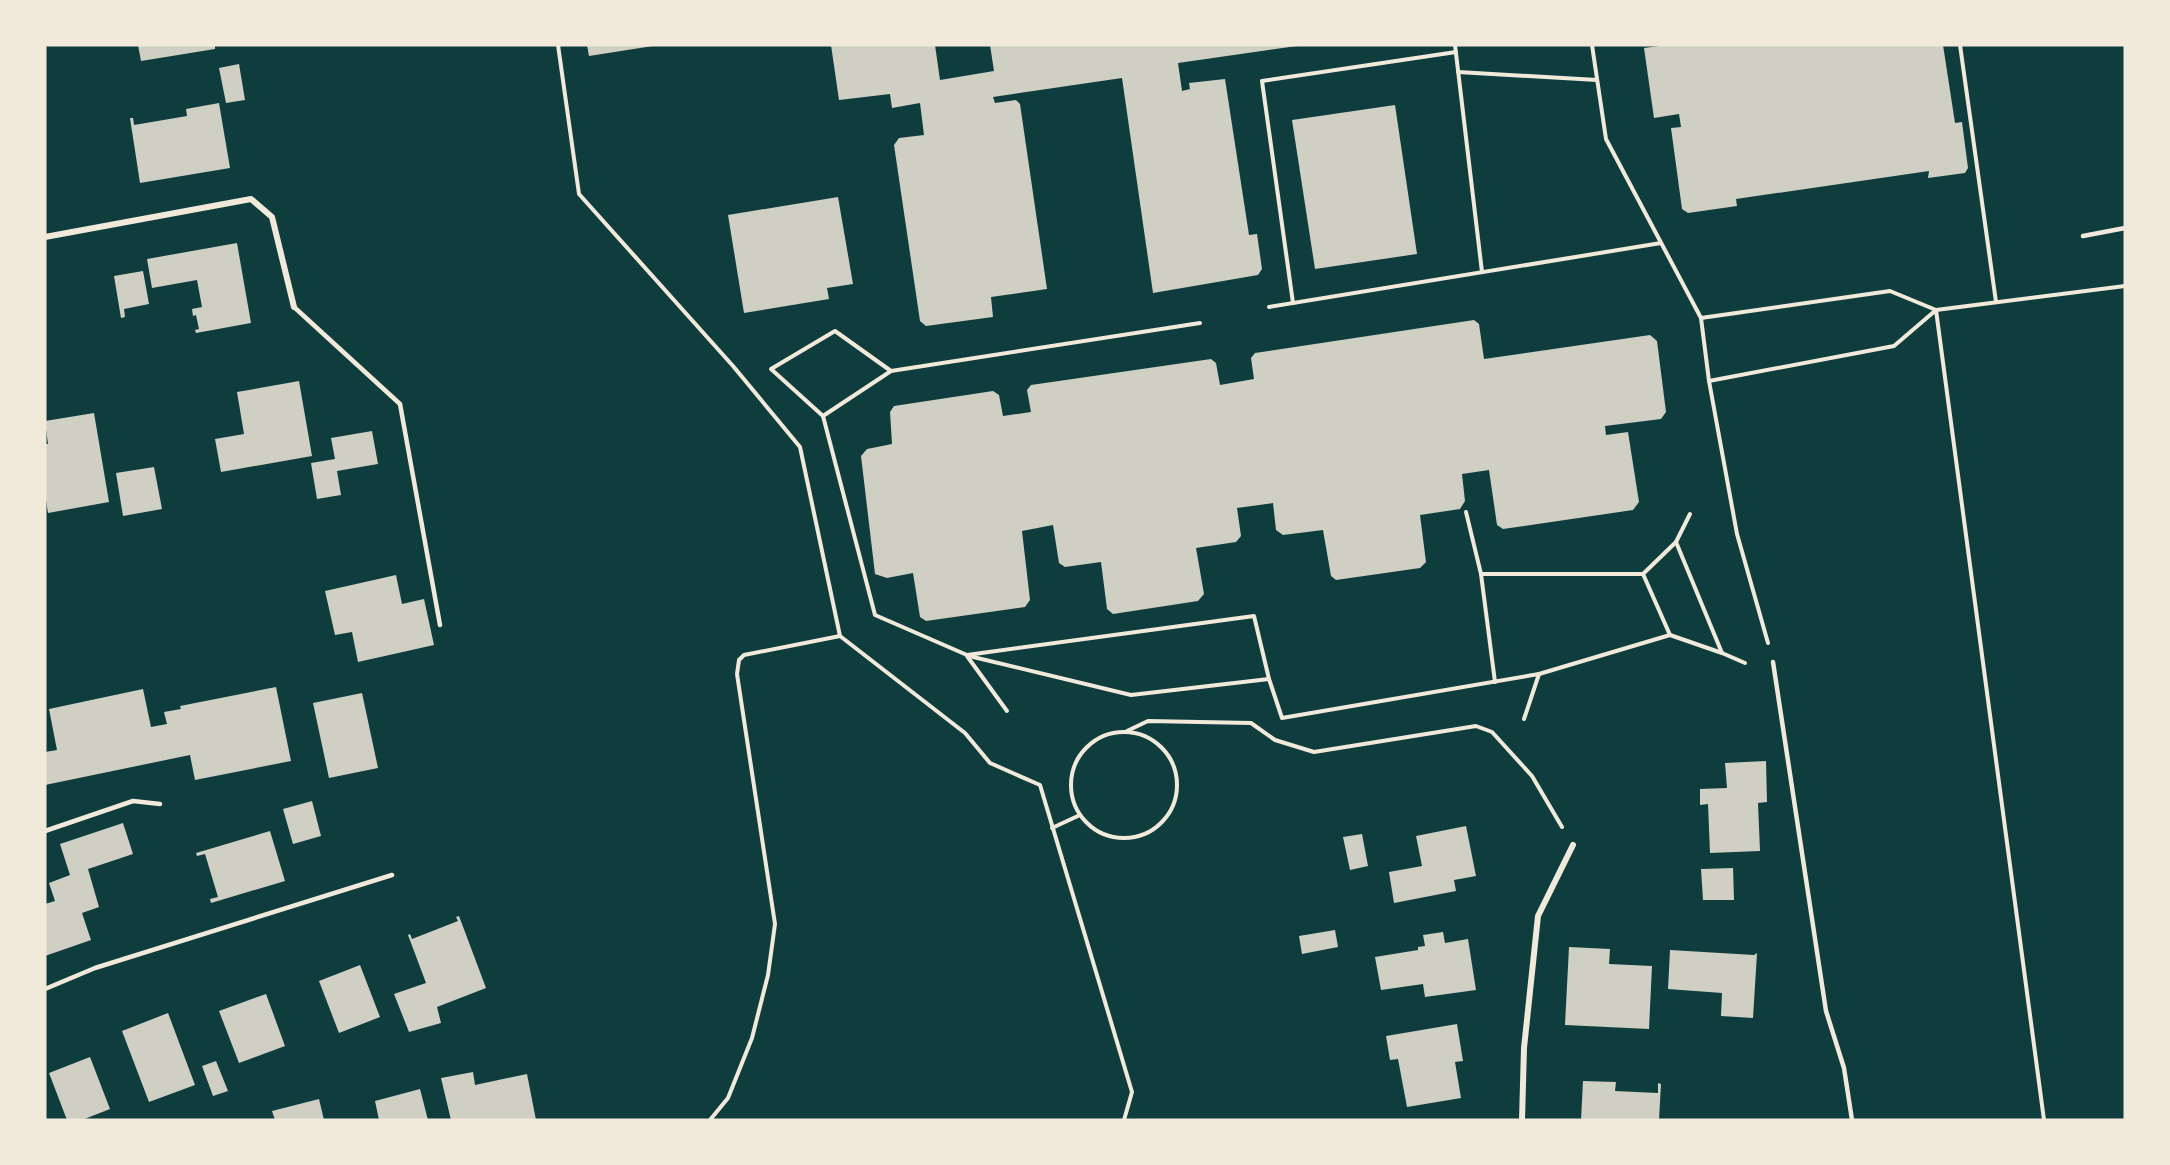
<svg xmlns="http://www.w3.org/2000/svg" width="2170" height="1165" font-family="'PT Sans',sans-serif">
<style>
.building{fill:#cfcfc3}
.lines{fill:none;stroke-linecap:round;stroke-linejoin:round}
.path{stroke:#f1e9da;stroke-width:4}
.service{stroke:#f1e9da;stroke-width:4.5}
.minor{stroke:#f1e9da;stroke-width:6}
</style>
<rect width="100%" height="100%" fill="#0f3d3e"/>
<g class="building">
<polygon points="138,45 215,45 215,49 141,61"/>
<polygon points="587,45 653,45 653,46 589,56"/>
<polygon points="831,45 935,45 940,80 994,71 990,45 1304,45 1178,63 1182,91 1190,89 1189,83 1225,79 1249,235 1257,234 1262,269 1258,275 1153,293 1122,78 993,97 995,103 1016,100 1020,104 1047,289 991,297 993,317 926,326 920,321 894,145 899,138 924,135 920,103 892,108 890,94 839,100"/>
<polygon points="1667,45 1943,45 1955,123 1962,122 1968,168 1965,173 1928,178 1929,171 1736,199 1737,206 1688,213 1682,209 1671,128 1681,127 1679,114 1654,118 1644,48"/>
<polygon points="239,64 245,100 226,103 219,68"/>
<polygon points="219,103 230,168 140,183 130,118 133,118 134,125 187,116 186,109"/>
<polygon points="1395,105 1417,254 1315,269 1292,120"/>
<polygon points="838,197 853,284 827,288 829,299 744,313 728,215"/>
<polygon points="237,243 251,323 196,333 195,330 199,329 196,315 193,316 192,309 202,307 197,280 152,288 147,259"/>
<polygon points="143,271 149,304 124,309 125,317 121,318 114,276"/>
<polygon points="1474,320 1479,324 1484,359 1650,335 1657,341 1666,412 1661,419 1605,426 1606,435 1628,432 1639,502 1633,510 1503,529 1497,525 1489,470 1462,474 1465,501 1460,509 1420,515 1426,562 1420,568 1336,580 1331,576 1323,530 1283,535 1276,530 1273,503 1237,508 1241,536 1236,542 1196,548 1204,594 1198,601 1113,614 1107,609 1101,562 1065,567 1059,563 1053,525 1022,531 1030,600 1025,607 926,621 920,617 913,573 887,578 875,574 861,456 867,449 892,444 890,412 894,406 993,391 999,395 1003,416 1031,412 1027,390 1031,385 1211,359 1216,363 1220,385 1254,379 1251,358 1255,353"/>
<polygon points="299,381 312,456 221,472 215,439 244,434 237,392"/>
<polygon points="94,413 109,502 48,513 45,493 45,444 48,444 45,421"/>
<polygon points="372,431 378,464 337,471 341,495 317,499 311,463 335,459 331,438"/>
<polygon points="154,467 162,509 123,516 116,473"/>
<polygon points="396,575 402,604 424,599 434,645 358,662 352,632 335,635 325,591"/>
<polygon points="276,687 291,761 195,780 190,755 45,785 45,752 57,750 49,709 143,689 151,727 167,724 164,712 181,709 180,706"/>
<polygon points="362,693 378,768 329,778 313,703"/>
<polygon points="1766,761 1767,802 1758,803 1760,851 1710,853 1708,804 1700,805 1700,789 1727,788 1725,763"/>
<polygon points="312,801 321,836 293,844 283,809"/>
<polygon points="123,823 133,854 88,869 99,907 82,913 91,940 45,956 45,904 55,901 49,883 70,875 60,844"/>
<polygon points="1466,826 1476,876 1454,880 1456,891 1394,903 1389,872 1422,866 1416,836"/>
<polygon points="270,831 285,881 211,903 210,899 218,897 205,854 197,856 196,853"/>
<polygon points="1362,834 1368,866 1350,870 1343,837"/>
<polygon points="1733,868 1734,900 1703,900 1701,869"/>
<polygon points="459,916 486,988 437,1007 441,1023 409,1032 394,994 426,983 408,935 410,934 412,939 458,921 456,917"/>
<polygon points="1335,930 1338,947 1302,954 1299,936"/>
<polygon points="1443,932 1445,943 1468,939 1476,990 1425,997 1423,984 1381,990 1375,957 1418,950 1418,947 1425,946 1423,935"/>
<polygon points="1569,947 1610,949 1609,964 1652,966 1649,1029 1565,1025"/>
<polygon points="1670,950 1754,955 1757,953 1753,1018 1721,1016 1722,993 1668,989"/>
<polygon points="360,965 380,1017 339,1033 319,981"/>
<polygon points="266,994 285,1046 239,1063 219,1011"/>
<polygon points="168,1013 195,1085 149,1102 122,1031"/>
<polygon points="1457,1024 1463,1061 1455,1062 1461,1098 1407,1107 1398,1059 1390,1060 1386,1036"/>
<polygon points="90,1057 110,1109 82,1120 67,1120 49,1073"/>
<polygon points="216,1061 228,1091 213,1096 202,1066"/>
<polygon points="473,1072 475,1085 527,1074 536,1120 451,1120 441,1078"/>
<polygon points="1583,1081 1616,1082 1615,1091 1658,1093 1658,1083 1661,1084 1659,1120 1581,1120"/>
<polygon points="420,1089 428,1120 379,1120 375,1101"/>
<polygon points="319,1099 324,1120 275,1120 272,1111"/>
</g>
<g class="lines">
<g class="path">
<polyline points="558,45 579,194 733,366 800,447 840,636 965,733 990,763 1040,785 1132,1092 1124,1120"/>
<polyline points="1455,45 1482,272"/>
<polyline points="1592,45 1606,139 1701,318 1890,291 1936,310 2125,286"/>
<polyline points="1960,45 1996,302"/>
<polyline points="1458,72 1597,80"/>
<polyline points="1293,303 1262,81 1456,52"/>
<polyline points="1269,307 1661,243"/>
<polyline points="1701,318 1709,381 1737,534 1768,643"/>
<polyline points="1200,323 891,371 823,416 875,615 967,655 1254,616 1269,679 1282,718 1539,674"/>
<polyline points="1709,381 1894,346 1936,310 2044,1120"/>
<polyline points="823,416 771,369 835,331 891,371"/>
<polyline points="1466,512 1481,574"/>
<polyline points="1690,514 1676,542 1722,653 1745,663"/>
<polyline points="1670,635 1722,653"/>
<polyline points="967,656 1007,711"/>
<polyline points="969,656 1131,695 1269,679"/>
<polyline points="1495,682 1481,574 1643,574"/>
<polyline points="1524,719 1539,674 1670,635 1643,574 1676,542"/>
<polyline points="1127,731 1148,721 1251,723 1275,740 1314,752 1476,726 1492,732 1532,776 1562,827"/>
<circle cx="1124" cy="785" r="53"/>
<polyline points="1052,828 1080,815"/>
<polyline points="710,1120 728,1098 752,1038 768,975 775,924 737,674 739,660 744,655 840,636"/>
</g>
<g class="service">
<polyline points="2083,236 2125,228"/>
<polyline points="294,307 400,404 440,625"/>
<polyline points="1773,662 1826,1011 1844,1068 1852,1120"/>
<polyline points="45,831 133,801 160,804"/>
<polyline points="45,989 95,968 392,875"/>
</g>
<g class="minor">
<polyline points="45,237 251,199 272,217 294,307"/>
<polyline points="1522,1120 1524,1048 1538,916 1573,845"/>
</g>
</g>
<rect width="2170" height="1165" fill="none" stroke="#f1e9da" stroke-width="93"/>
</svg>
